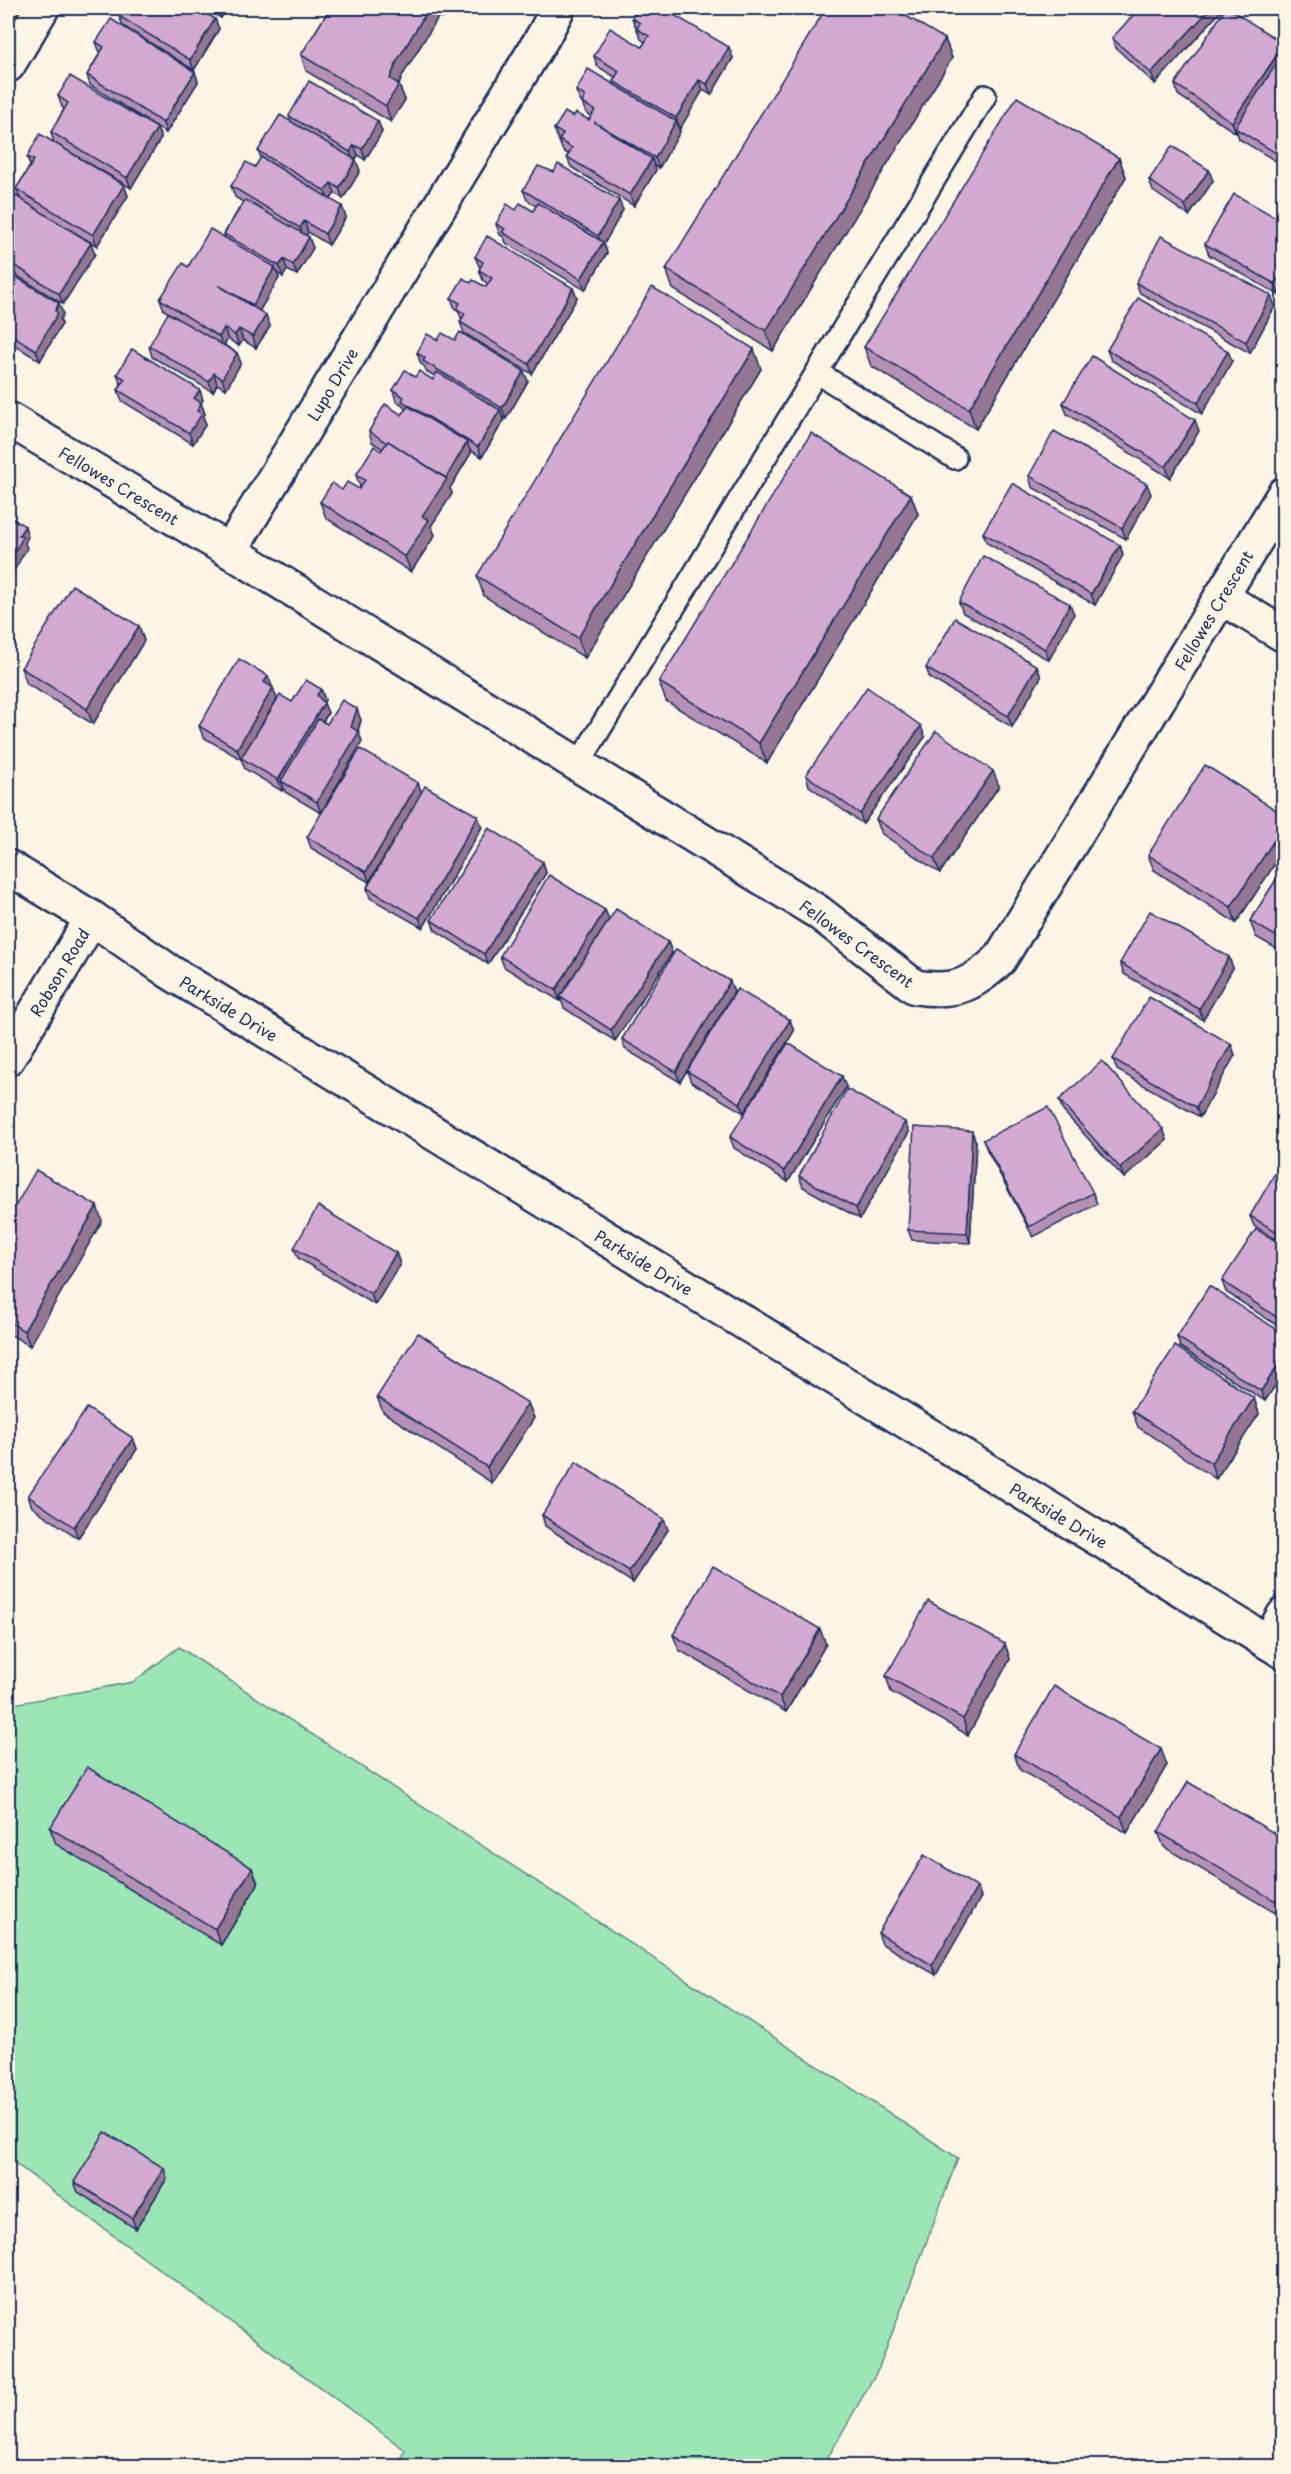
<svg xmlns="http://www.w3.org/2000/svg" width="1291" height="2474" font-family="'Playpen Sans',sans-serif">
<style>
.green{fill:#9ce5b4;stroke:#5c8a89;stroke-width:1.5}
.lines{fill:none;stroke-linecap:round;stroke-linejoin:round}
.lane-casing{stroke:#1b2f5e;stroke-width:26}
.street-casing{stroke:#1b2f5e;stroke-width:38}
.secondary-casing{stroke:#1b2f5e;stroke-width:38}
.lane{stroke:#fcf5e5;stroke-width:21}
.street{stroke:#fcf5e5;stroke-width:33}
.secondary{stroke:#fcf5e5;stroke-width:33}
.wall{fill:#b592b5;stroke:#1b2f5e;stroke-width:1.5}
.shaded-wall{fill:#937793;stroke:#1b2f5e;stroke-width:1.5}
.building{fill:#d2aad2;stroke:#1b2f5e;stroke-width:1.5}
.labels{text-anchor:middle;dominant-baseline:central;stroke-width:4.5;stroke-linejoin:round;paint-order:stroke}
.street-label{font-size:16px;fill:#1b2f5e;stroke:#fcf5e5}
</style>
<rect width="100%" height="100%" fill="#fcf5e5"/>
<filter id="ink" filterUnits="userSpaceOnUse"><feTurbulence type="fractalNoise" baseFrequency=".0167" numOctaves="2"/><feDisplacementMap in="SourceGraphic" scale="12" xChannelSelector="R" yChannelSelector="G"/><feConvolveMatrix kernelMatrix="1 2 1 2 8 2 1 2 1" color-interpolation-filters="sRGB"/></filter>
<g filter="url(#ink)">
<polygon class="green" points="179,1647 958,2158 879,2368 823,2466 399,2466 405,2450 8,2158 8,1705 133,1682"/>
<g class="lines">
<defs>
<g id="lane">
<polyline points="818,373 955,458"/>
<polyline points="578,765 985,96"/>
</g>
<g id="street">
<polyline points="8,65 42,8"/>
<path d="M8,419L230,551L818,912L915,987C954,993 972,986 1000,959L1284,494"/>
<polyline points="230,551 544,35 558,8"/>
<polyline points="1221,597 1284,635"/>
<polyline points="1268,1642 1284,1615"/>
</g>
<g id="secondary">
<polyline points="8,867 92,918 170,972 1284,1652"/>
<polyline points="8,1058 92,918"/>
</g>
</defs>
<use href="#lane" class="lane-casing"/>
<use href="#street" class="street-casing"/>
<use href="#secondary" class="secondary-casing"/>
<use href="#lane" class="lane"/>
<use href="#street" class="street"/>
<use href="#secondary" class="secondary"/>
</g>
<g class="wall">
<polygon points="203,8 227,8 221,18"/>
<polygon points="330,8 449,8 443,18 439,16 402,76 399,85 405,100 391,122 306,71 301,55"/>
<polygon points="1221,11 1155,84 1116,48 1112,38"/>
<polygon points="119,16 215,19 219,29 194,70 123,26"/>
<polygon points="632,18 733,58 711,95 703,90 679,128 680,132 659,168 654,166 656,170 634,206 571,167 567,157 568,154 563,151 554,129 573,117 589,120 591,116 586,113 582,103 580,101 576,91 615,85 613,81 615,77 597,66 594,56 642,47 645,42 641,39"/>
<polygon points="945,39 952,58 773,351 673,289 666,269"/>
<polygon points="96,42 195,72 198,82 166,133 90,85 87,75 100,53"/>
<polygon points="1284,44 1284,166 1239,139 1237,132 1236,133 1178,95 1175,84"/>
<polygon points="58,96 157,128 161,138 131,188 54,143 51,132 64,109 62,107"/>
<polygon points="289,116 378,121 382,132 365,160 358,155 355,160 360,171 343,199 335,193 331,199 346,217 329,245 308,232 306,235 313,248 297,275 287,270 283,277 278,273 279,278 259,311 270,326 256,348 243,340 239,346 228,339 224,345 237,353 241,363 226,389 217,384 213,392 152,357 149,346 177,318 164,310 160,299 188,267 225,238 224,234 243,202 235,197 231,186 255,167 261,158 258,151 291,121"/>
<polygon points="27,157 124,185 128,196 97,246 64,226 95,254 63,304 8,270 8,191 20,198 16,189 30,166"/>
<polygon points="1119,158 1126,177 976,429 871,366 864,347"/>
<polygon points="1149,180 1213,181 1189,216 1153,191"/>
<polygon points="523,190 623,210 604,244 607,253 585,290 506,243 504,237 500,235 496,224 533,211 536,206 527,200"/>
<polygon points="1284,222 1284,287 1279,295 1209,255 1205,244"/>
<polygon points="475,257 573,288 577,298 532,374 464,333 460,322 462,320 458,310 455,309 451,298 471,283 486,287 488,284 483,280 479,270 480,268"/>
<polygon points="8,272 63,314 60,319 62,324 40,361 8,341"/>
<polygon points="1136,283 1275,306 1250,353 1140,293"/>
<polygon points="438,340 528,381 506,419 503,417 504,420 482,457 470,450 471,453 450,488 452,494 431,526 435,535 411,572 326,518 320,502 342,490 359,489 360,487 356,475 383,449 372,442 369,431 402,415 405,410 403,405 396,401 393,390 433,380 435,376 427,372 424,366 421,364 417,353"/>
<polygon points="1107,350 1232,361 1202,414 1111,360"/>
<polygon points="761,369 585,658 484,596 477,576"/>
<polygon points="117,374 203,400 201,403 205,414 203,417 206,424 193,444 122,401 118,390 121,385"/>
<polygon points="1063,403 1199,431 1170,478 1067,414"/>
<polygon points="1029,476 1151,494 1126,539 1032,487"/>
<polygon points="911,495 918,514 767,763 666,701 659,682"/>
<polygon points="983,533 1120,545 1123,555 1095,605 987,543"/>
<polygon points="959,602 1074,614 1049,660 963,613"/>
<polygon points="139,626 144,641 93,724 27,684 21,668"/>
<polygon points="926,668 1041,677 1012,727 930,678"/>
<polygon points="268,676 271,687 273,688 277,699 292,702 321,689 325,700 323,702 328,713 323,722 327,724 361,720 358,731 362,742 321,813 285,792 284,788 282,791 245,769 241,759 203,737 199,726"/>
<polygon points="925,737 863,824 809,786 806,775"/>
<polygon points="418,783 421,792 482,827 423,928 370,898 367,888 369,882 311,848 307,837"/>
<polygon points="999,786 940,873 882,834 876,819"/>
<polygon points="1284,815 1284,850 1236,923 1154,870 1148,855"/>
<polygon points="543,862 546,873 488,964 435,930 431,920"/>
<polygon points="1284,867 1284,953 1256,937 1250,921"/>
<polygon points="605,910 609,920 668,942 672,953 615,1041 564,1008 561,1000 560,1001 504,967 500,956"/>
<polygon points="1120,963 1233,968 1203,1020 1124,974"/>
<polygon points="734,992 680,1082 625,1049 622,1039"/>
<polygon points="790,1020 794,1031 744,1113 691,1082 687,1071"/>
<polygon points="1231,1044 1235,1055 1200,1117 1117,1070 1113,1059"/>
<polygon points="846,1087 788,1182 734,1148 730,1137"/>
<polygon points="1059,1100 1163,1129 1167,1140 1124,1178 1063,1111"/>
<polygon points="909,1132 860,1219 803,1187 799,1176"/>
<polygon points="983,1140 1093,1193 1097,1204 1033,1237 987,1150"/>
<polygon points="976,1142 970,1243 912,1240 908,1230"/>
<polygon points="1284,1164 1284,1244 1254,1226 1250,1216"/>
<polygon points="8,1219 102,1221 30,1346 8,1333"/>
<polygon points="1284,1246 1284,1330 1226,1292 1222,1281"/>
<polygon points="294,1248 396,1253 400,1264 375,1305 298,1258"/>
<polygon points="1284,1334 1284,1372 1265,1401 1180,1347 1177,1337"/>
<polygon points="377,1397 528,1403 534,1418 492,1483 383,1412"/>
<polygon points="1254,1398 1259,1414 1216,1479 1138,1427 1132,1411"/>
<polygon points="133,1438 137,1449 78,1538 32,1507 28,1496"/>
<polygon points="542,1515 668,1530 633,1583 545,1526"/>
<polygon points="673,1635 826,1644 786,1712 679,1650"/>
<polygon points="1005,1644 1010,1659 968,1735 891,1692 886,1676"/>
<polygon points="1014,1754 1167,1765 1127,1833 1020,1770"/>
<polygon points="50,1828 252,1868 258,1884 221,1945 56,1844"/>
<polygon points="1158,1832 1284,1839 1284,1918 1164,1847"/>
<polygon points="977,1887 981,1897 936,1975 882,1944 878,1933"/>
<polygon points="167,2178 136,2229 78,2192 74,2182"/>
</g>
<g class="shaded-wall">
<polygon points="217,8 227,8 221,18"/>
<polygon points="429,8 436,8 439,16 402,76 399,85 405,100 391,122 386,106 390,79 397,61"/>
<polygon points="439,8 449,8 443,18"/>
<polygon points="1211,8 1220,8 1221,11 1155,84 1151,73"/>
<polygon points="215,19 219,29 194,70 190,60"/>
<polygon points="945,39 952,58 773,351 766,331"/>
<polygon points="1284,45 1284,61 1235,128 1237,132 1236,133 1232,122"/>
<polygon points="729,47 733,58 711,95 707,84"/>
<polygon points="195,72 198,82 166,133 163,123"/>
<polygon points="699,80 703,90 680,129 676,118"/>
<polygon points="378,121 382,132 365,160 362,149"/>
<polygon points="676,121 680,132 659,168 655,158"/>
<polygon points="157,128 161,138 131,188 127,178"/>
<polygon points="354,145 358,155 354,162 350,152"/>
<polygon points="1119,158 1126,177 976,429 969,409"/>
<polygon points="652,159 656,170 634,206 630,195"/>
<polygon points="356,160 360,171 343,199 339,188"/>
<polygon points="1209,170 1213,181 1189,216 1185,205"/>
<polygon points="331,183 335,193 329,202 325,191"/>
<polygon points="124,185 128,196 97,246 93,235"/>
<polygon points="619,200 623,210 604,244 607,253 585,290 581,279 602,245 598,236"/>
<polygon points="342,206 346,217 329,245 325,234"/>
<polygon points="304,221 308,232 304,239 300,228"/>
<polygon points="309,237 313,248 297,275 293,265"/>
<polygon points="91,243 95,254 63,304 59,294"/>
<polygon points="284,259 287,270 283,277 279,266"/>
<polygon points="275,267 279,278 257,315 253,305"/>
<polygon points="1284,270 1284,287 1279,295 1275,284"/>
<polygon points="573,288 577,298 532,374 529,364"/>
<polygon points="1271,295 1275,306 1250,353 1246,342"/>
<polygon points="59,303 63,314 60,319 62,324 40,361 36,350"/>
<polygon points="266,315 270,326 256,348 253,337"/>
<polygon points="224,328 228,339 223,347 219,337"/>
<polygon points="239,329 243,340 239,346 235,335"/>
<polygon points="754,349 761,369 585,658 578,638"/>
<polygon points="1228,351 1232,361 1202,414 1198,403"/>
<polygon points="237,353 241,363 226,389 222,379"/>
<polygon points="524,371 528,381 506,419 502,408"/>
<polygon points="214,373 217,384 213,392 209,382"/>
<polygon points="200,390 203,400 201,403 205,414 203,417 206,424 193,444 189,433 194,398"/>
<polygon points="500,410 504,420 482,457 478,447"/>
<polygon points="1195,420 1199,431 1170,478 1166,467"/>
<polygon points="467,442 471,453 450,488 452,494 431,526 435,535 411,572 405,557 422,516"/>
<polygon points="1147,484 1151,494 1126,539 1122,528"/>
<polygon points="911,495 918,514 767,763 759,743"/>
<polygon points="25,526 28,537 25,543 27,548 8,581 8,564 19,535"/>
<polygon points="1120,545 1123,555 1095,605 1091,594"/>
<polygon points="1070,604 1074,614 1049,660 1045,649"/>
<polygon points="139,626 144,641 93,724 87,709"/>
<polygon points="1037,666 1041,677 1012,727 1008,716"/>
<polygon points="268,676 272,686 268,693 264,682"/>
<polygon points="273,688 277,699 241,759 237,749"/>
<polygon points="321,689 325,700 321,706 317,695"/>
<polygon points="324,703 328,713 286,784 281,781 284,788 282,791 278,780"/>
<polygon points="357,709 361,720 356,736 359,732 362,742 321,813 317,802 351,727"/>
<polygon points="921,726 925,737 863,824 860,814"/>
<polygon points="993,771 999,786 940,873 934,858"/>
<polygon points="418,783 422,794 369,882 366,872"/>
<polygon points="478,816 482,827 423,928 419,918"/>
<polygon points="1284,825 1284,850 1236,923 1231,907"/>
<polygon points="543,862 546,873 488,964 484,954"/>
<polygon points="605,910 609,920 560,997 561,1000 560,1001 556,990"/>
<polygon points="668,942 672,953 615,1041 611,1030"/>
<polygon points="1229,957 1233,968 1203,1020 1199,1009"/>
<polygon points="730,981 734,992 680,1082 676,1072"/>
<polygon points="790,1020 794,1031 744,1113 740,1103"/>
<polygon points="1231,1044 1235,1055 1200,1117 1196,1107"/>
<polygon points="842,1076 846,1087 788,1182 784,1171"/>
<polygon points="905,1122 909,1132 860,1219 856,1208"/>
<polygon points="1163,1129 1167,1140 1124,1178 1120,1168"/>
<polygon points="972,1131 976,1142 970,1243 967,1233"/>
<polygon points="97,1206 102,1221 30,1346 24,1331"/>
<polygon points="396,1253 400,1264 375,1305 371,1294"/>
<polygon points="1284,1356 1284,1372 1265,1401 1261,1391"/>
<polygon points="1254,1398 1259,1414 1216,1479 1211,1463"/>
<polygon points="528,1403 534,1418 492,1483 487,1467"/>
<polygon points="133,1438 137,1449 78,1538 74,1527"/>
<polygon points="664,1519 668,1530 633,1583 629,1572"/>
<polygon points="820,1629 826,1644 786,1712 780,1697"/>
<polygon points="1005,1644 1010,1659 968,1735 963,1719"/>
<polygon points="1161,1749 1167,1765 1127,1833 1121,1817"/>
<polygon points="252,1868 258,1884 221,1945 215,1929"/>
<polygon points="977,1887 981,1897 936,1975 932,1965"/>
<polygon points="1284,1896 1284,1914 1279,1903"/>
<polygon points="164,2168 167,2178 136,2229 132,2218"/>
</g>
<g class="building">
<polygon points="124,8 197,8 215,19 190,60 119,16"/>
<polygon points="330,8 429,8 397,61 390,79 399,84 386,106 301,55"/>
<polygon points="638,8 662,8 729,47 707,84 699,80 676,118 613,81 619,71 594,56 610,28 642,47 649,36 637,29 640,23 632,18"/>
<polygon points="826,8 893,8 945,39 766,331 666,269"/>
<polygon points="1140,8 1211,8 1151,73 1112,38"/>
<polygon points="1226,8 1228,8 1284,44 1232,122 1175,84"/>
<polygon points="111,19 195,72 163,123 87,75 104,47 96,42"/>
<polygon points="1284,52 1284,158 1235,128"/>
<polygon points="588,69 676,121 655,158 594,122 652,159 630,195 567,157 572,148 559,140 563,134 554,129 565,112 573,117 576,113 589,120 595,110 582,103 585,96 576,91"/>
<polygon points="70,76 157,128 127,178 51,132 68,103 58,96"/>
<polygon points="309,81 378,121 362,149 354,145 350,152 289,116"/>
<polygon points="1017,97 1119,158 969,409 864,347"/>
<polygon points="280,115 356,160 339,188 331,183 325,191 258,151"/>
<polygon points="40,134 124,185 93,235 16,189 34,160 27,157"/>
<polygon points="1172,146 1209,170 1185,205 1149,180"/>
<polygon points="261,157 342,206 325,234 304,221 300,228 231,186 246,162 255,167"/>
<polygon points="558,164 619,200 598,236 523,190 538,166 554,172"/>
<polygon points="8,191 91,243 59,294 8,261"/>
<polygon points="1234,194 1284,222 1284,270 1275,284 1205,244"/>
<polygon points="245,200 309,237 293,265 284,259 279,266 224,234"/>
<polygon points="520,203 533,211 538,203 603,242 581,279 502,232 505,229 496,224 507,204 516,210"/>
<polygon points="210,229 275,267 253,305 218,285 266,315 253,337 239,329 235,335 224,328 219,337 160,299 183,263 188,267"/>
<polygon points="487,236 573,288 529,364 460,322 465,314 457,309 460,303 451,298 463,278 471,283 473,280 486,287 492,278 479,270 483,262 475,257"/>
<polygon points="1161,236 1271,295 1246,342 1136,283"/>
<polygon points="8,272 59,303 55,311 58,313 36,350 8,333"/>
<polygon points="652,287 754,349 578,638 477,576"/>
<polygon points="1138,298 1228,351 1198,403 1107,350"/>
<polygon points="168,313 237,353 222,379 214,373 209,382 149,346"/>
<polygon points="460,332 524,371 502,408 423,361 425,358 417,353 427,334 438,340 442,333 455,340"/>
<polygon points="132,349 200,390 194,398 201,403 197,411 202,414 189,433 118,390 125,379 117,374"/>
<polygon points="1092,356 1195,420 1166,467 1063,403"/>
<polygon points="405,370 415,377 419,371 433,380 437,372 500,410 478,447 402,401 404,397 393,390"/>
<polygon points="385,404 402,415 408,406 467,442 446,478 388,441 387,443 369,431"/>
<polygon points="1054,431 1147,484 1122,528 1029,476"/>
<polygon points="811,433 911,495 759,743 659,682"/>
<polygon points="388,441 447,479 422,516 429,520 405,557 320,502 332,483 342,490 347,482 359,489 365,480 356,475 374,446 381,451"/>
<polygon points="1012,483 1120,545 1091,594 983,533"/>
<polygon points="8,516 25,526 19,535 23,537 8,564"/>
<polygon points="983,556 1070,604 1045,649 959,602"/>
<polygon points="72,585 139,626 87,709 21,668"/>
<polygon points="955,618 1037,666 1008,716 926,668"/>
<polygon points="239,659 268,676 264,682 273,688 237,749 199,726"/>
<polygon points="306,680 321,689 317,695 324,703 278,780 241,758 280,695 292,702"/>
<polygon points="867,687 921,726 860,814 806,775"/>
<polygon points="342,700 357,709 351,727 359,732 317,802 281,781 318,719 327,724"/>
<polygon points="936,731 993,771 934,858 876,819"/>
<polygon points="360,749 418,783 366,872 307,837"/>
<polygon points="1205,765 1284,815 1284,825 1231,907 1148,855"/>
<polygon points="425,786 478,816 419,918 367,888"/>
<polygon points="489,828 543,862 484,954 431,920"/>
<polygon points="1284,867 1284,941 1250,921"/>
<polygon points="549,875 605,910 556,990 500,956"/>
<polygon points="616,909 668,942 611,1030 560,997"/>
<polygon points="1150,911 1229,957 1199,1009 1120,963"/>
<polygon points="676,949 730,981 676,1072 622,1039"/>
<polygon points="737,989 790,1020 740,1103 687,1071"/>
<polygon points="1149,997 1231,1044 1196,1107 1113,1059"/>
<polygon points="788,1043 842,1076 784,1171 730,1137"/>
<polygon points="1102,1061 1163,1129 1120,1168 1059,1100"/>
<polygon points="847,1089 905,1122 856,1208 799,1176"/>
<polygon points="1048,1107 1093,1193 1029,1227 983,1140"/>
<polygon points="914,1127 972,1131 967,1233 908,1230"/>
<polygon points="1281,1163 1284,1164 1284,1236 1250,1216"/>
<polygon points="36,1170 97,1206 24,1331 8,1321 8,1219"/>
<polygon points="318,1206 396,1253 371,1294 294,1248"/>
<polygon points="1256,1229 1284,1246 1284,1322 1222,1281"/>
<polygon points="1209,1286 1284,1334 1284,1356 1261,1391 1177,1337"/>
<polygon points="418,1333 528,1403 487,1467 377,1397"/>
<polygon points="1175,1346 1254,1398 1211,1463 1132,1411"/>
<polygon points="87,1408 133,1438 74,1527 28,1496"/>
<polygon points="576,1462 664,1519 629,1572 542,1515"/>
<polygon points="713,1566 820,1629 780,1697 673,1635"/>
<polygon points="928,1601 1005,1644 963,1719 886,1676"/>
<polygon points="1054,1686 1161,1749 1121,1817 1014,1754"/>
<polygon points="87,1767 252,1868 215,1929 50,1828"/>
<polygon points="1188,1782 1284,1839 1284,1896 1279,1903 1158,1832"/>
<polygon points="924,1855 977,1887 932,1965 878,1933"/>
<polygon points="105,2132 164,2168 132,2218 74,2182"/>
</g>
</g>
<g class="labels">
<g class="street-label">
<text transform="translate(332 384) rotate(-59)">Lupo Drive</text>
<text transform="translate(119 485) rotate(31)">Fellowes Crescent</text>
<text transform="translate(1213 610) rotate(-59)">Fellowes Crescent</text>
<text transform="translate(857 943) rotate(36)">Fellowes Crescent</text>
<text transform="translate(59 972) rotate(-59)">Robson Road</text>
<text transform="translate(229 1008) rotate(31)">Parkside Drive</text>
<text transform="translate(644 1262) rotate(31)">Parkside Drive</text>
<text transform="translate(1059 1515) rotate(31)">Parkside Drive</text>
</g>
</g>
<rect width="1291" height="2474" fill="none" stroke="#fcf5e5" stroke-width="30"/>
<rect x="15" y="15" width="1261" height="2444" fill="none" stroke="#1b2f5e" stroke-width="2" filter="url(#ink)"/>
</svg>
